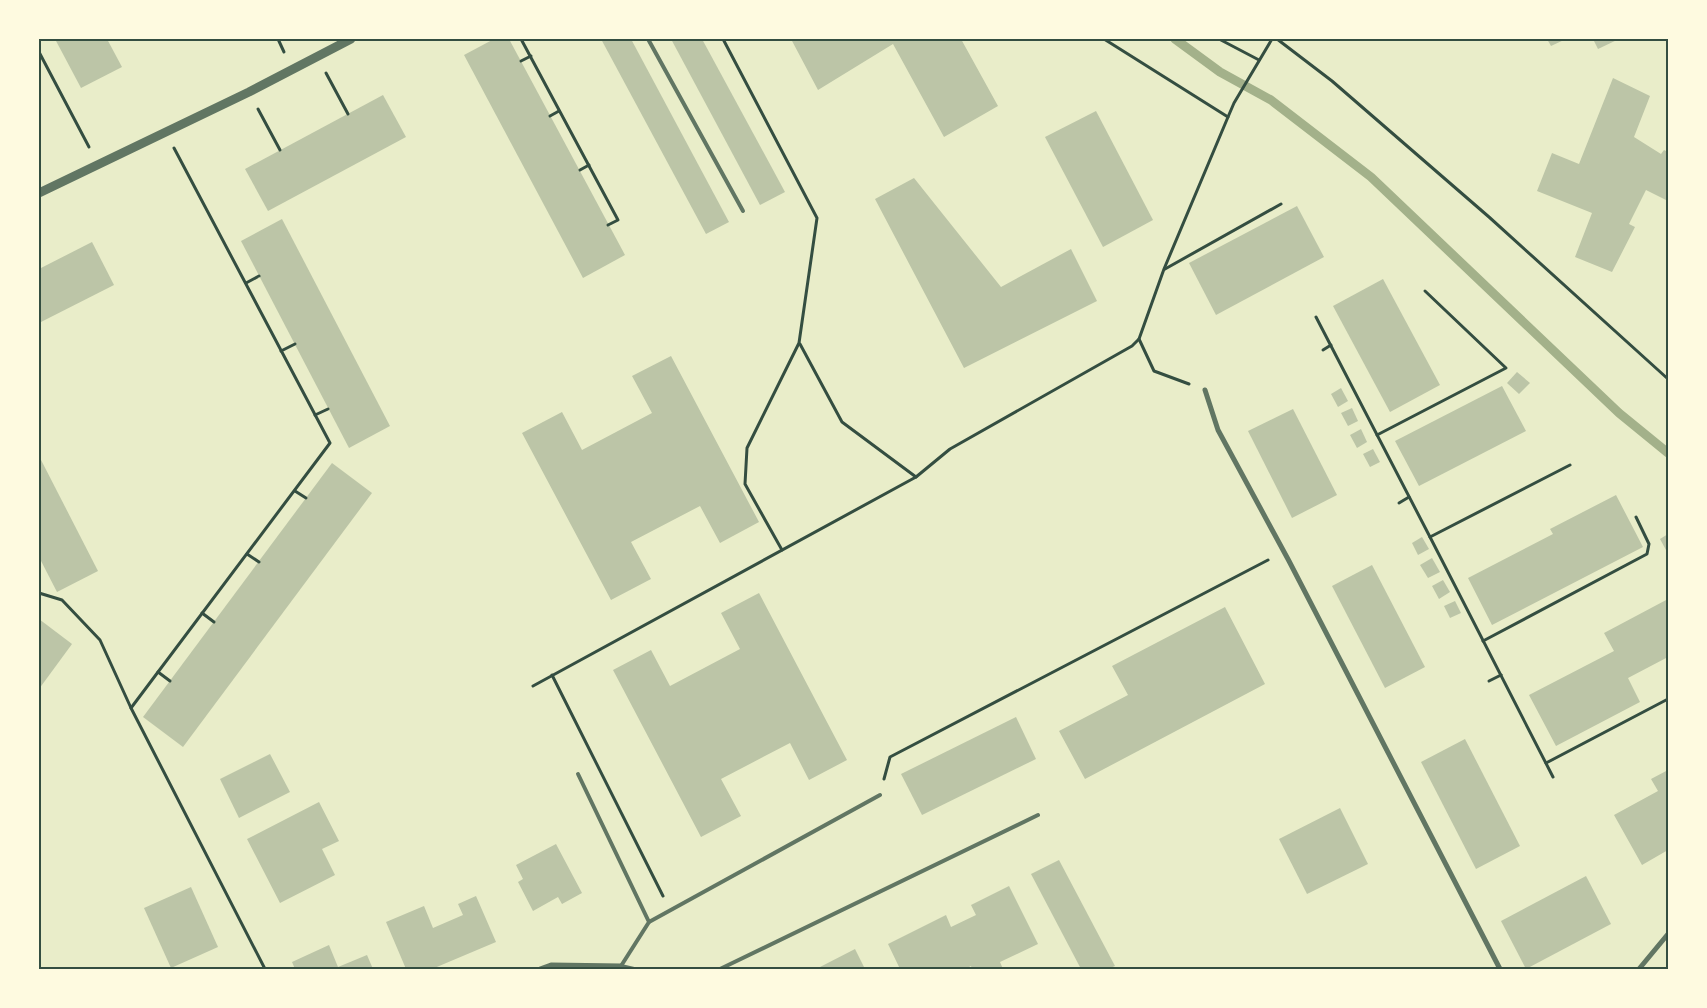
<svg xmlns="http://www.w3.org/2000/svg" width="1707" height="1008" font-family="'Golos Text',sans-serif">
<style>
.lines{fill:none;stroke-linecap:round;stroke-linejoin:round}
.stream{stroke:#a3b18a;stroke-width:9}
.building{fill:#bcc5a7}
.path{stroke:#344e41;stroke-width:3}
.service{stroke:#617663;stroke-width:4}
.minor{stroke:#617663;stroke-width:5}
.tertiary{stroke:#617663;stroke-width:9}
.neatline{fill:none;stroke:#344e41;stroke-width:2}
</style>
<rect width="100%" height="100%" fill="#e9edc9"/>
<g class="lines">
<polyline class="stream" points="1175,39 1220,72 1271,100 1371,177 1619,413 1668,453"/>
</g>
<g class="building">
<polygon points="55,39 107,39 122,67 81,88"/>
<polygon points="494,39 509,39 625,255 583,278 464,55"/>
<polygon points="601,39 631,39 729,222 706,234"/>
<polygon points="671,39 702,39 785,192 760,205"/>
<polygon points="791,39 961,39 998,106 944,137 893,44 818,90"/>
<polygon points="1547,39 1566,39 1551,46"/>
<polygon points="1593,39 1619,39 1598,49"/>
<polygon points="1613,78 1650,96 1634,137 1661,154 1664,150 1668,152 1668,201 1646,190 1629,224 1635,227 1612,272 1575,257 1592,213 1537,191 1552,153 1579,164"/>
<polygon points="383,95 406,137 268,211 245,169"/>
<polygon points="1096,111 1153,220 1103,247 1045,137"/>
<polygon points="914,178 1001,287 1071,249 1097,301 964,368 875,199"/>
<polygon points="1297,206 1324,257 1216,315 1189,263"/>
<polygon points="282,219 390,426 349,448 241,241"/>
<polygon points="92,242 114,285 39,323 39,269"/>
<polygon points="1383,279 1440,385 1390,412 1333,306"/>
<polygon points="671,356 759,522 720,543 700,506 631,542 651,579 611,600 522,433 562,412 582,450 652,413 632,376"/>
<polygon points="1517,372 1530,383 1519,394 1507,383"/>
<polygon points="1502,386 1526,431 1419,486 1395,441"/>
<polygon points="1341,388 1348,401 1338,407 1331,394"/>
<polygon points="1352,408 1358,421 1348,426 1341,413"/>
<polygon points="1293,409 1337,495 1292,518 1248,431"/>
<polygon points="1361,429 1367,442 1357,448 1350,435"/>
<polygon points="1373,449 1380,462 1370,467 1363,454"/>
<polygon points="39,456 98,571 57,592 39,557"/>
<polygon points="332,463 372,493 183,747 143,717"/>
<polygon points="1616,495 1643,547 1492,625 1468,578 1553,534 1550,529"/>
<polygon points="1668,534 1668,548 1666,550 1660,539"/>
<polygon points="1422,537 1429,549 1418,555 1412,543"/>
<polygon points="1432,558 1440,572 1428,578 1420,565"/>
<polygon points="1372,565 1425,667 1385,688 1332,586"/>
<polygon points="1443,580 1450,592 1439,599 1432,586"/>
<polygon points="759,593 847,760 809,780 790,743 721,779 741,816 701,837 613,670 651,650 670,686 740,649 721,613"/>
<polygon points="1668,599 1668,657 1628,678 1640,702 1556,746 1529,695 1614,651 1604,633"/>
<polygon points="1455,601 1461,613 1450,618 1444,606"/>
<polygon points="1225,607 1265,684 1085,779 1059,731 1128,695 1112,666"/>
<polygon points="39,619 72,644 39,689"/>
<polygon points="1016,717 1036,759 922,815 901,774"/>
<polygon points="1465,739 1520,846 1476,869 1421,762"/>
<polygon points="270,754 290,792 239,818 220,779"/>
<polygon points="1668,770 1668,850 1642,865 1614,815 1658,791 1651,779"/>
<polygon points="319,802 339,841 322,849 335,875 280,903 247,839"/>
<polygon points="1340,808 1368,864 1307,894 1279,839"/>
<polygon points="556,844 582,893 562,904 558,897 533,911 518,882 523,879 516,865"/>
<polygon points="1059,860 1115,966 1108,969 1081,969 1031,874"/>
<polygon points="1586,876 1611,924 1526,969 1501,921"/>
<polygon points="1009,886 1038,944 1000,962 1003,969 972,969 971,966 965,969 900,969 888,944 946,915 951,927 976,915 971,905"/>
<polygon points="191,887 218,947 171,968 144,908"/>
<polygon points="476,896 496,942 432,969 406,969 386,922 424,906 433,928 463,915 458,904"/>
<polygon points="329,945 338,967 367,955 373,969 295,969 292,962"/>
<polygon points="855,949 865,969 816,969 820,967"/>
</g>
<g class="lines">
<g class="path">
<polyline points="278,39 284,52"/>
<polyline points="521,39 618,220 608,225"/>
<polyline points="723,39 817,218 799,343 747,448 745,484 782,550"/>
<polyline points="1104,39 1228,117"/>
<polyline points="1219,39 1259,60"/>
<polyline points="1277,39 1332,81 1489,217 1668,379"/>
<polyline points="39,52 89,147"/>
<polyline points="521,61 531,56"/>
<polyline points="326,73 348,114"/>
<polyline points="258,109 280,150"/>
<polyline points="550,116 559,111"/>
<polyline points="580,170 589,165"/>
<polyline points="1165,269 1281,204"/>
<polyline points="246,283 259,276"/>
<polyline points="1316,317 1430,537 1570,465"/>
<polyline points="800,344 842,422 916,477"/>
<polyline points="1323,350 1331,345"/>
<polyline points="281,351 295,344"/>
<polyline points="1189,384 1154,371 1139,339 1164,269 1228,117 1234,103 1272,39"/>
<polyline points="315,415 328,409"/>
<polyline points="1377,435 1506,368 1425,291"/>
<polyline points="295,491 306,498"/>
<polyline points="1399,503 1409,497"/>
<polyline points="1430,537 1553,777"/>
<polyline points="247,554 259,562"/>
<polyline points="39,593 62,600 100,640 131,708 265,969"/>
<polyline points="202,613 214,622"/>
<polyline points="1483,641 1647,554 1649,544 1636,517"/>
<polyline points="158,672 170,681"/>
<polyline points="552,675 663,896"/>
<polyline points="1489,681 1501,675"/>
<polyline points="533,686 916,477 950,449 1132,346 1139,339"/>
<polyline points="131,708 330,443 174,148"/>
<polyline points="1546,763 1668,699"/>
<polyline points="884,779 890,757 1268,560"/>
</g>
<g class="service">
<polyline points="648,39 743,211"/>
<polyline points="578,774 649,922 621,966 634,969"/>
<polyline points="649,922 880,795"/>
<polyline points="720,969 1038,815"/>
</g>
<g class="minor">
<polyline points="1205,390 1218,430 1289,561 1500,969"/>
<polyline points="540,969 551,965 621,966"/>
<polyline points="1639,969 1668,934"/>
</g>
<polyline class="tertiary" points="39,193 249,92 351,39"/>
</g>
<rect width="1707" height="1008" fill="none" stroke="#fefae0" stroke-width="80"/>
<rect x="40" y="40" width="1627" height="928" class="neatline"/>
</svg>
